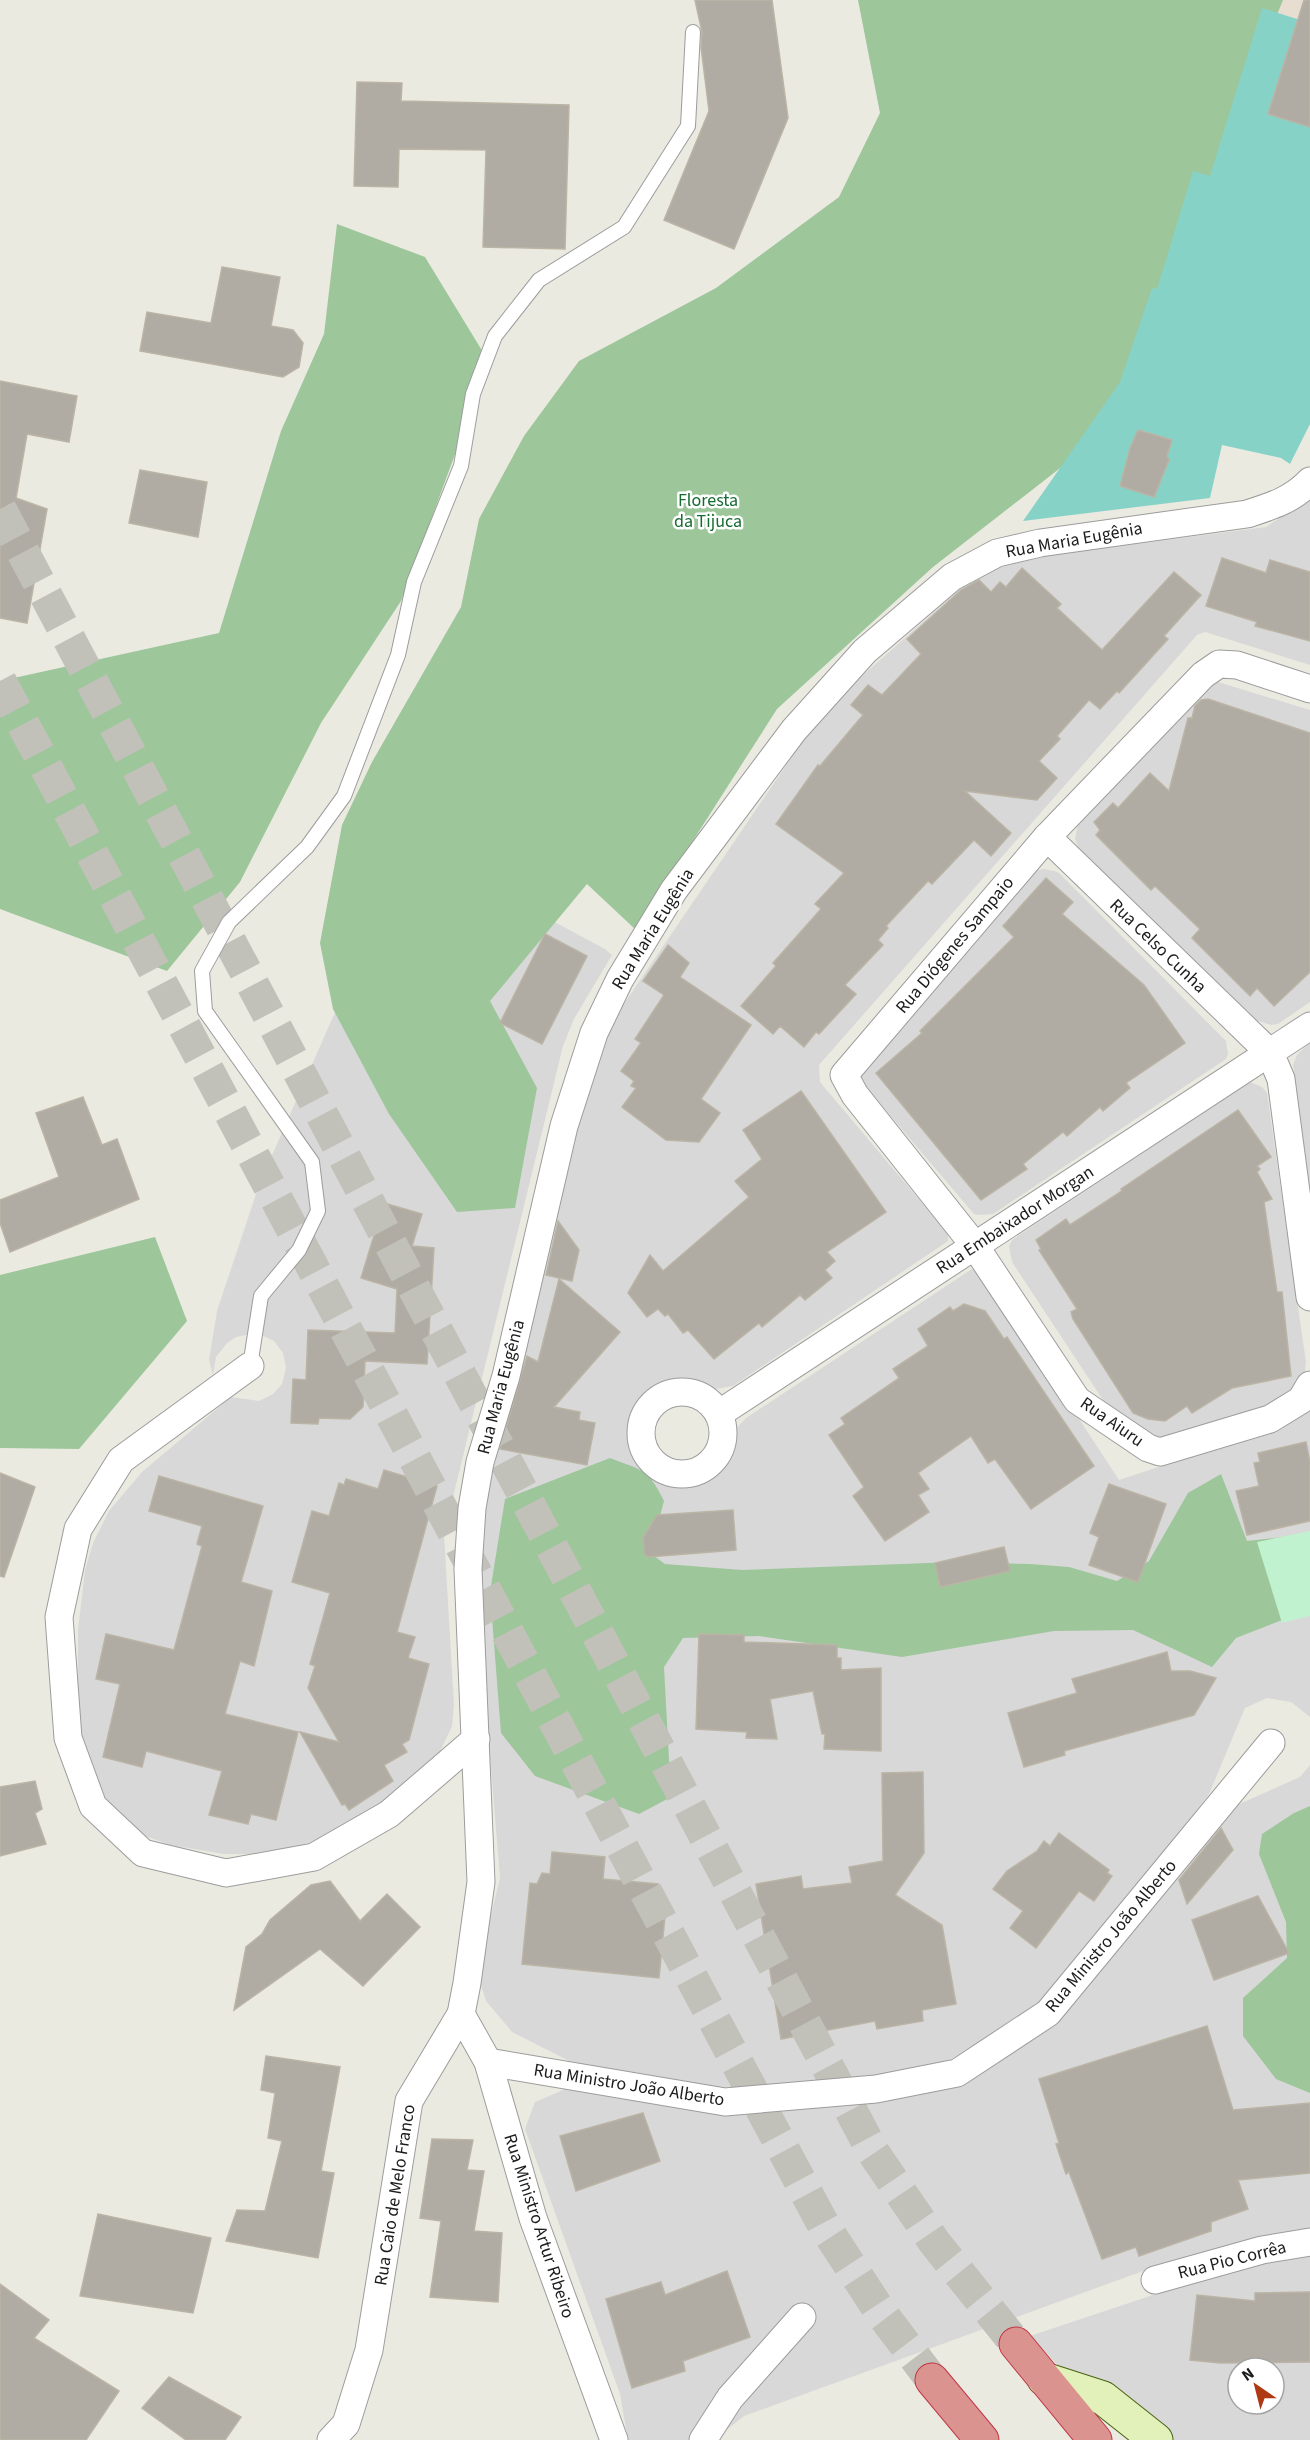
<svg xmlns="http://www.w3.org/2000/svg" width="1310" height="2440" font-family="'Source Sans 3',sans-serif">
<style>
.residential{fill:#d8d8d8;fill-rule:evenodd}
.military{fill:#e8ddd1}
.forest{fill:#9dc69a}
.park{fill:#c1f2d0}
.pitch{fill:#87d2c7}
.building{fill:#b0aca4;stroke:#bbb4a5;stroke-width:1.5}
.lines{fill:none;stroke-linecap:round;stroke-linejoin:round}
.highway-tunnel{stroke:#c1c1b9;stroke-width:33;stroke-dasharray:33 16;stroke-linecap:butt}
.lane-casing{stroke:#9c9c9c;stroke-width:16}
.street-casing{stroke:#9c9c9c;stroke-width:29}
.secondary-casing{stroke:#476310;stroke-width:35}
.highway-casing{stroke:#c13646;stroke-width:35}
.lane{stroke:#fff;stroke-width:14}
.street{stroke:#fff;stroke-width:27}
.secondary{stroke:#e1f1b9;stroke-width:33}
.highway{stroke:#db9390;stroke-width:33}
.labels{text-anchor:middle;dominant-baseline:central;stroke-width:5;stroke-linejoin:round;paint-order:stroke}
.park-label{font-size:18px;fill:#166b31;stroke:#fff}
.street-label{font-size:18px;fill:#1b1b1b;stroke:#fff}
</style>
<rect width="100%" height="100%" fill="#ebeae1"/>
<g class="residential">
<polygon points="1310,498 1310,665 1205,632 1197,635 819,1065 820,1082 948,1234 948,1241 733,1386 716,1389 694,1382 678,1380 654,1388 638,1404 629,1428 634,1455 641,1468 652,1477 676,1485 702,1482 720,1470 728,1460 734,1431 746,1418 972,1269 983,1272 1119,1480 1279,1427 1310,1407 1310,1717 1291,1702 1267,1698 1245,1708 1209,1794 1080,1967 1012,2027 937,2066 817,2086 699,2087 587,2070 512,2032 486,2001 477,1973 500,1878 472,1537 588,1076 613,1020 823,711 973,577 1007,561 1266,527"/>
<polygon points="1218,682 1310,710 1310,1002 1278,1024 1271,1025 1252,1019 1078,847 1075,839 1078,823 1208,683"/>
<polygon points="405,842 605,949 612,955 574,1019 563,1046 444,1534 454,1705 452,1726 439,1754 402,1795 316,1841 267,1853 248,1854 224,1854 170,1845 143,1835 113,1811 90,1774 78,1723 78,1630 85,1570 93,1543 109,1511 142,1472 231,1397 259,1401 273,1394 282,1384 286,1368 283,1353 274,1341 257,1333 236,1337 227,1343 216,1357 213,1375 209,1360 217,1311 259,1185 376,919"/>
<polygon points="1044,869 1058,872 1226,1041 1228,1054 1226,1059 993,1214 978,1215 974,1214 860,1080 859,1068 1036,870"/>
<polygon points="1310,1042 1310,1191 1293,1065 1297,1055"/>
<polygon points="1250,1082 1262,1087 1267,1093 1306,1362 1304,1379 1285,1403 1145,1449 1132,1444 1012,1262 1009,1246 1012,1240"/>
<polygon points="1310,1765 1310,2232 1284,2232 1143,2271 744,2416 714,2440 628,2440 620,2394 525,2129 535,2102 570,2087 784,2110 909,2097 979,2075 1052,2023 1228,1809 1300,1777"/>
<path d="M1310,2256V2440H1172L1074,2382L1030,2336L1237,2267L1286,2257ZM1238,2368H1274V2404H1238Z"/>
</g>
<polygon class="military" points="1263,0 1310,0 1310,23 1262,8"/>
<g class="forest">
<polygon points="858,0 1283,0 1109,430 933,567 777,709 636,930 587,884 490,1001 537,1088 515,1208 457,1212 389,1114 333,1009 320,943 342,825 372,762 461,607 479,519 524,436 579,361 716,288 839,197 880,113"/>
<polygon points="337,224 425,257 489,362 401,601 321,723 240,882 167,971 0,909 0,681 219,633 281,431 324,334"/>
<polygon points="155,1237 187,1321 79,1449 0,1448 0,1275"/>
<path d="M610,1458C643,1471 648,1468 664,1501L650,1553L665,1564L742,1570L955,1562L1030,1564L1069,1567L1117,1581L1149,1561L1188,1493L1221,1474L1247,1541L1310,1534V1609L1236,1638L1212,1667L1133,1630L1054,1631L902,1657L759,1636L683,1638L664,1667L671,1797L639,1814L535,1776L501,1733L490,1592L505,1499Z"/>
<polygon points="1310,1806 1310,2093 1276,2079 1243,2036 1243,1998 1287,1958 1286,1922 1259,1854 1262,1834 1294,1813"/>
</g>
<polygon class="park" points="1310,1531 1310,1616 1282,1623 1257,1542"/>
<polygon class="pitch" points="1262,8 1310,23 1310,424 1290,464 1281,458 1222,445 1210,498 1023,521 1120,382 1152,288 1157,289 1193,171 1210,176"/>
<g class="building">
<polygon points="695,0 772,0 788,118 734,249 664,220 709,111 701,47 702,32"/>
<polygon points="1304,0 1310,0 1310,127 1268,114"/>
<polygon points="357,82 402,83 401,101 569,105 565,249 483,247 486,150 399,149 398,187 354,186"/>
<polygon points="222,267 280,277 271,326 293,330 303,343 299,367 283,377 140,351 147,312 211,323"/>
<polygon points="0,381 77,396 69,442 27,434 16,498 47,509 27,623 0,618"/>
<polygon points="1138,430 1172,440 1167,456 1169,460 1154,497 1120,486 1130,448"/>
<polygon points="140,470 207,482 198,537 129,523"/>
<polygon points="1222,558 1266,573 1270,560 1310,572 1310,641 1255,626 1257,622 1206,606"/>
<polygon points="1022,568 1061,604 1057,608 1102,650 1174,572 1201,595 1164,636 1168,639 1119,693 1117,691 1100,709 1089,700 1057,736 1060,739 1039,761 1057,778 1037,800 965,791 1011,833 991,856 974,840 932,884 928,881 886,926 888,928 878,940 883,945 845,985 856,994 819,1034 816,1032 804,1047 780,1026 773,1034 741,1006 776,966 773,963 821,909 815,904 844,873 776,824 818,765 820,766 863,715 851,705 868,685 882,695 921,654 907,639 961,590 979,580 991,592 1000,582 1006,587"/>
<polygon points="1208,699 1310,733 1310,972 1274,1006 1257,988 1250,996 1192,938 1200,929 1155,886 1151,890 1096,835 1100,830 1094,822 1113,803 1118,808 1150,773 1169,791 1188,718 1192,718 1195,706 1201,700"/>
<polygon points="1046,878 1073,902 1062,914 1144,985 1185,1043 1126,1083 1130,1088 1103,1111 1100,1107 1067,1136 1063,1132 1023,1164 1027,1169 981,1200 876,1073 922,1033 920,1031 1014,937 1003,926"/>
<polygon points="545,934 587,956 542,1044 500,1023"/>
<polygon points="668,945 689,963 680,977 751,1025 701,1099 720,1113 699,1142 666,1140 622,1107 636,1088 631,1086 634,1081 621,1071 641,1043 635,1039 664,995 643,981"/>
<polygon points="801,1091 886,1212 827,1252 835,1261 825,1270 832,1278 805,1300 800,1295 762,1327 759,1323 714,1359 688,1330 683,1333 668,1314 665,1316 658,1309 647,1317 628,1293 650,1255 663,1271 749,1197 735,1181 762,1159 743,1130"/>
<polygon points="83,1097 102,1145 117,1139 139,1199 10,1252 0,1223 0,1200 59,1177 36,1113"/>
<polygon points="1238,1110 1271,1157 1257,1166 1260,1169 1257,1172 1272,1199 1264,1202 1277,1292 1282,1292 1291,1376 1232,1388 1192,1413 1187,1406 1165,1421 1148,1419 1133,1413 1073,1319 1071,1312 1077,1309 1039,1250 1041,1249 1036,1240 1066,1219 1070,1225 1122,1191 1121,1189"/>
<polygon points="384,1203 422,1214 412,1246 434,1248 427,1364 365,1361 363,1407 350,1419 319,1418 318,1424 291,1423 293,1379 306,1380 308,1330 395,1333 397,1289 361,1278"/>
<polygon points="558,1221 579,1250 572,1281 546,1275"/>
<polygon points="559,1279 620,1332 554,1407 580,1412 579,1420 595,1423 587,1465 500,1449 527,1356 538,1362"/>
<polygon points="964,1304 985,1311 1004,1339 1007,1337 1094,1466 1031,1509 995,1459 988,1463 971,1436 918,1473 929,1489 918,1495 929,1512 885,1541 853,1496 864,1487 829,1435 845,1424 841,1418 899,1378 893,1369 928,1346 918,1329 950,1307 953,1311"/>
<polygon points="1306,1442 1310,1462 1310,1521 1247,1535 1236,1491 1259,1486 1254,1463 1260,1462 1258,1453"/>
<polygon points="384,1470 437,1486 397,1632 415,1637 408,1658 429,1664 409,1740 402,1744 407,1752 384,1765 393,1781 349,1810 345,1804 342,1805 300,1732 339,1742 308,1688 315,1666 310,1664 330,1593 292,1582 312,1511 329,1516 339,1483 344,1485 346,1479 378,1489"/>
<polygon points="0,1473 35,1487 4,1577 0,1576"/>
<polygon points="159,1476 263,1506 241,1582 272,1591 254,1666 240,1661 225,1714 298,1732 276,1820 251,1814 248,1824 209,1815 222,1771 146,1751 142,1767 103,1757 120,1684 96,1679 106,1634 174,1650 202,1546 197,1544 202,1526 149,1511"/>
<polygon points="1109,1484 1166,1504 1138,1582 1089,1565 1099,1537 1090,1533"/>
<polygon points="733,1510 736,1550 648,1557 644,1554 643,1538 657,1515"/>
<polygon points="1004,1547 1010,1571 940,1587 935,1563"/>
<polygon points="699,1634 744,1635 744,1642 837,1645 837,1658 841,1658 841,1670 881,1668 881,1751 824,1749 825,1734 822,1734 813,1691 770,1699 777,1739 746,1738 747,1732 696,1729"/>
<polygon points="1167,1652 1171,1671 1190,1671 1216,1678 1194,1715 1064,1751 1065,1755 1024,1767 1008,1713 1077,1693 1072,1679"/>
<polygon points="923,1772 924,1853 895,1895 942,1925 956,2004 922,2010 923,2021 877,2029 875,2021 781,2039 756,1884 801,1876 803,1889 852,1883 849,1867 883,1861 882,1773"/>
<polygon points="35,1781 42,1809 35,1813 46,1844 0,1856 0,1787"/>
<polygon points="1221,1828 1233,1850 1187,1904 1179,1880"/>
<polygon points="1059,1833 1109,1870 1107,1873 1112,1876 1094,1901 1079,1891 1036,1948 1010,1928 1023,1911 993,1889 1007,1871 1037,1851 1044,1841 1050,1846"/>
<polygon points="552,1852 605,1857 603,1879 658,1884 654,1915 665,1916 659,1978 522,1964 530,1883 537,1884 542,1873 550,1874"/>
<polygon points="330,1881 360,1921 387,1894 420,1927 363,1986 320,1949 234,2010 246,1947 262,1934 270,1920 311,1885"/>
<polygon points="1258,1896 1289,1953 1214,1980 1192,1920"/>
<polygon points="1207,2026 1233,2110 1310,2103 1310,2173 1238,2180 1248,2209 1211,2222 1211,2231 1139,2256 1136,2247 1102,2259 1069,2172 1066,2174 1056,2144 1059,2143 1039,2079"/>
<polygon points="266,2056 340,2067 321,2171 334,2173 318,2258 226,2241 237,2210 265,2211 282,2141 268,2138 275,2093 261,2090"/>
<polygon points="643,2113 660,2161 576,2191 560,2136"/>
<polygon points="432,2139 473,2140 467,2170 484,2171 474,2231 502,2233 498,2302 430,2297 441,2221 420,2218"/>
<polygon points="98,2214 211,2238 193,2313 80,2296"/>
<polygon points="727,2271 750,2337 683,2361 685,2371 632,2388 606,2299 661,2282 665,2295"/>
<polygon points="0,2284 49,2320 34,2338 119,2391 86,2440 0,2440"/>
<polygon points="1310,2292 1310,2362 1220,2363 1190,2360 1197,2295 1255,2301 1255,2293"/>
<polygon points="169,2377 241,2417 225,2440 186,2440 142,2408"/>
</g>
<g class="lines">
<g class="highway-tunnel">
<polyline points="0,509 873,2152 935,2243 1016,2344"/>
<polyline points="0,681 823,2224 879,2310 932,2380"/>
</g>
<defs>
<polyline id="lane" points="250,1366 261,1296 299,1250 318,1211 312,1162 205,1011 202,971 229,922 307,847 344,796 398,655 414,582 461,466 473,394 495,336 539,280 624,227 688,126 693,32"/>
<g id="street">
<polyline points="1310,689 1237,665 1219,664 1203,675 1047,837 844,1075 855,1095 975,1246 1077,1400 1148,1448 1160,1452 1270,1419 1301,1400 1310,1385"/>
<polyline points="1047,837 1270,1053 1281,1079 1310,1297"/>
<polyline points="250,1366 121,1460 78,1529 59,1617 68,1738 93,1806 143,1853 226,1873 314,1857 389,1814 476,1739"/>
<circle cx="682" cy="1433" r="41"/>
<polyline points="720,1413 1310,1026"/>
<polyline points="461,2014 488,2062 533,2218 614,2440"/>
<polyline points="488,2062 725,2102 876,2089 957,2073 1048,2013 1271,1743"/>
<polyline points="1155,2280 1262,2250 1310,2242"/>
<path d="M331,2440L346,2424L369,2350L409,2101L461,2014L467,1983L481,1882L468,1569L472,1508L480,1462L506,1376L564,1126L594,1033L620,979L674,890L794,730L865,651L952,577L997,553L1040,543L1247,514C1272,506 1292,500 1310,481"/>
<polyline points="703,2440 730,2398 802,2317"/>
</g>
<polyline id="secondary" points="1044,2379 1103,2398 1156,2440"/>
<g id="highway">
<polyline points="1016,2344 1095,2440"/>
<polyline points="932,2380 982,2440"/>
</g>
</defs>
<use href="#lane" class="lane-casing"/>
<use href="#street" class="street-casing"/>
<use href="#secondary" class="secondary-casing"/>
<use href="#highway" class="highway-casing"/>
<use href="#lane" class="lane"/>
<use href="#street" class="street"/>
<use href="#secondary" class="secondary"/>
<use href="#highway" class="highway"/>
</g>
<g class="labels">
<g class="park-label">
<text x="708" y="500">Floresta<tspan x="708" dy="21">da Tijuca</tspan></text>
</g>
<g class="street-label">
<text transform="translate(1074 540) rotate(-10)">Rua Maria Eugênia</text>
<text transform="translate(653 929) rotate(-58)">Rua Maria Eugênia</text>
<text transform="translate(955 945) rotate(-50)">Rua Diógenes Sampaio</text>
<text transform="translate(1158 946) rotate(44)">Rua Celso Cunha</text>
<text transform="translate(1015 1220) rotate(-33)">Rua Embaixador Morgan</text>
<text transform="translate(501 1387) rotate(-75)">Rua Maria Eugênia</text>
<text transform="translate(1112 1422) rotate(35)">Rua Aiuru</text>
<text transform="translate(1111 1936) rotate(-50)">Rua Ministro João Alberto</text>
<text transform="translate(629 2085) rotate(9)">Rua Ministro João Alberto</text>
<text transform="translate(395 2195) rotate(-81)">Rua Caio de Melo Franco</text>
<text transform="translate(539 2226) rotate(72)">Rua Ministro Artur Ribeiro</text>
<text transform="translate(1232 2260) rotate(-14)">Rua Pio Corrêa</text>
</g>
</g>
<g transform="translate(1256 2386) rotate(325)"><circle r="28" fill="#ffffff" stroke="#a4a4a4" stroke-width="1.5"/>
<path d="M0-4.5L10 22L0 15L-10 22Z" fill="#b03915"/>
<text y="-9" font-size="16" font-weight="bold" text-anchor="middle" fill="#1b1b1b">N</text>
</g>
</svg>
